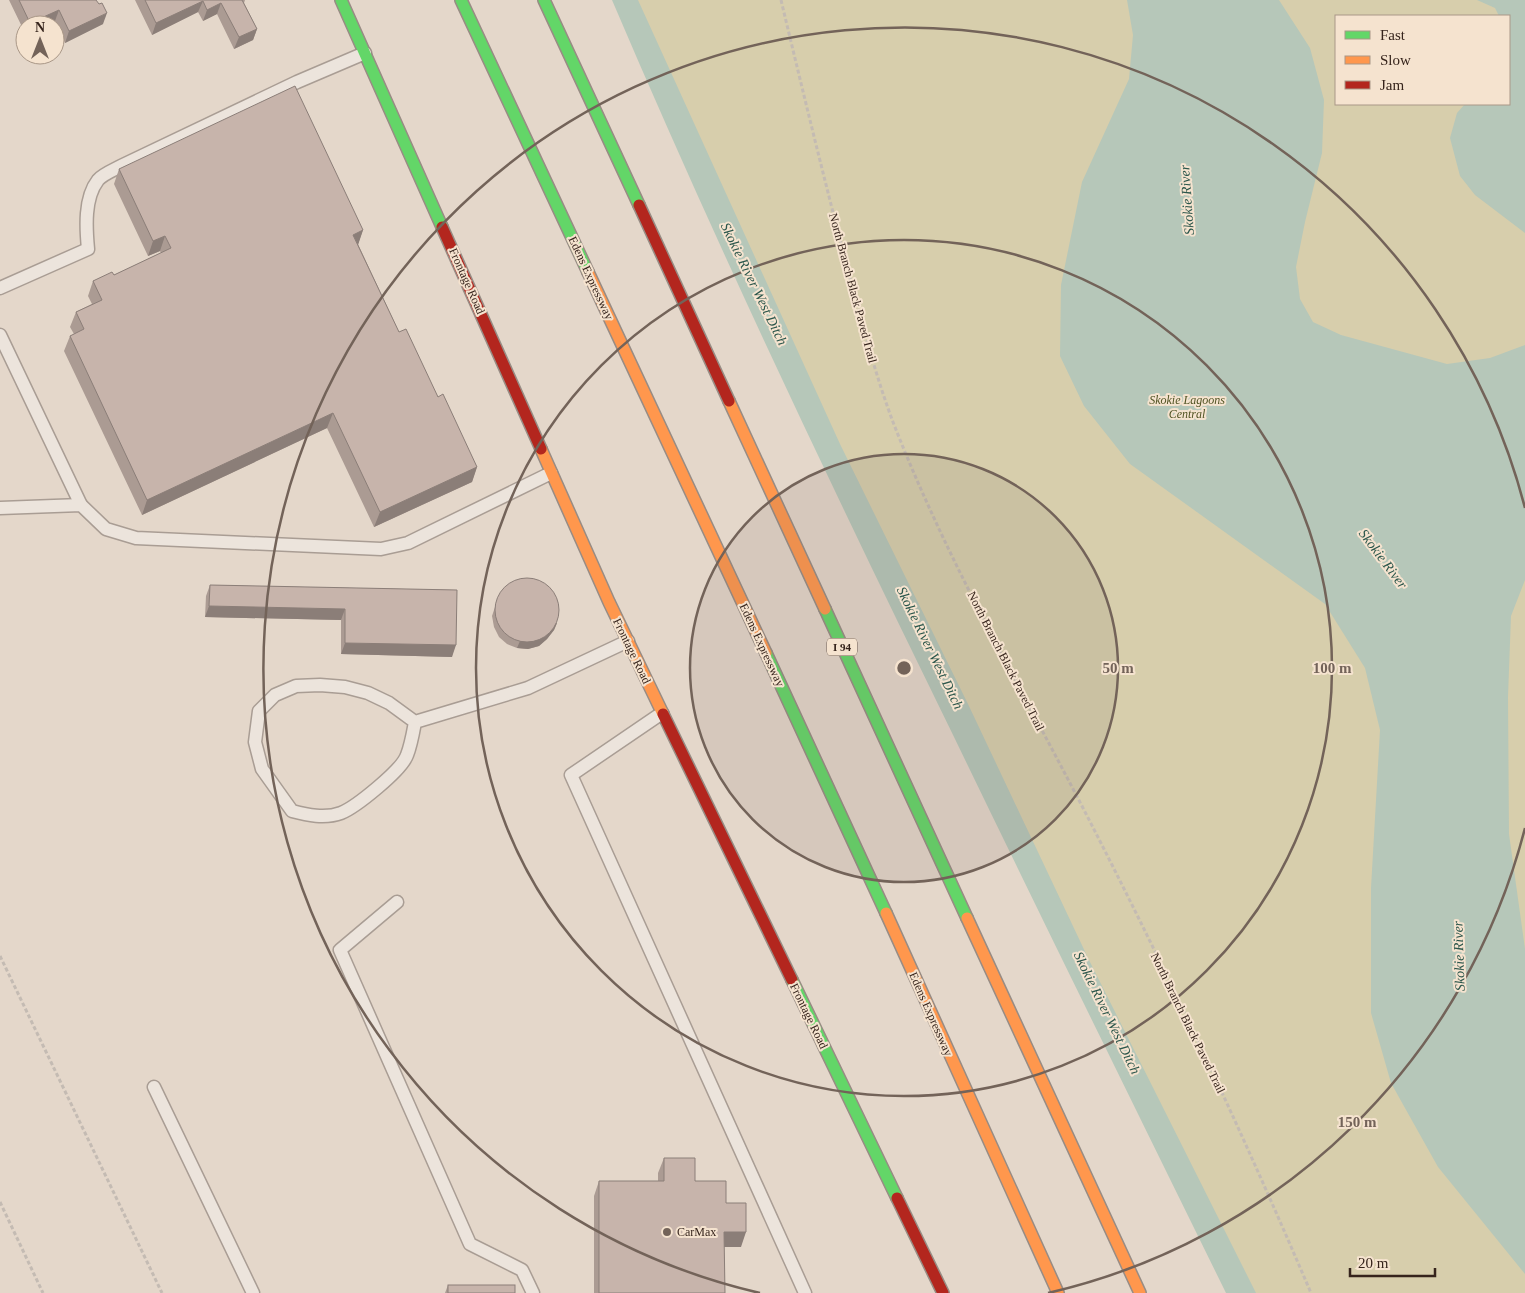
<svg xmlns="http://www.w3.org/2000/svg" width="1525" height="1293" font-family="Georgia,serif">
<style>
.green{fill:#d7ceac;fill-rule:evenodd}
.water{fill:#b6c7b9}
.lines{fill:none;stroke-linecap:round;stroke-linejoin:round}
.lane-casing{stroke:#a99d94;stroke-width:15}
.fast-casing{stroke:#988c84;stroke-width:14}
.slow-casing{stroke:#988c84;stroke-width:14}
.jam-casing{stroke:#988c84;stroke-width:14}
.path{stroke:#c4bbb3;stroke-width:3;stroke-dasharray:4 2.5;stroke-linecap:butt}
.lane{stroke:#ece4dc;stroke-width:12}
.fast{stroke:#63d668;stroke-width:11}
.slow{stroke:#ff974d;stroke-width:11}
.jam{stroke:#b3261e;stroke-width:11}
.wall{fill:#ab9b93}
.shaded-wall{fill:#8b7e78}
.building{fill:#c7b4ab;stroke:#8b7e78}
.ring{fill:none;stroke:#736359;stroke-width:2.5}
.poi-dot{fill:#736359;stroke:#f5e3cf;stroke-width:2}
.labels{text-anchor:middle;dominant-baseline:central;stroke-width:4;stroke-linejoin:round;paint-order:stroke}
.shield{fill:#f5e3cf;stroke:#6f5d52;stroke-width:1}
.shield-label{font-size:11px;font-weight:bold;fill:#36241c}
.street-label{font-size:12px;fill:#36241c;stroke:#f5e3cf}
.park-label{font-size:12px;font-style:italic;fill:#505323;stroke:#f5e3cf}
.poi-label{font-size:12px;fill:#36241c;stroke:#f5e3cf;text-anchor:start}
.water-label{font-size:14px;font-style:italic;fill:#2b564b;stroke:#f5e3cf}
.centre{fill:#736359;stroke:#f5e3cf;stroke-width:2.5}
.ring-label{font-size:15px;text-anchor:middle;font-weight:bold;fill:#736359;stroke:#f5e3cf;stroke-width:4;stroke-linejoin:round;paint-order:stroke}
</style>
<rect width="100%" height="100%" fill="#e4d7ca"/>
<path class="green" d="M626,0H1525V1293H1242ZM1336,16H1509V104H1336Z"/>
<g class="water">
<path d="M612,0H638L840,444L968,704L1089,960L1256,1293H1226C1135,1108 1044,923 954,737C835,494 718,249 612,0Z"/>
<polygon points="1127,0 1279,0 1310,48 1324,100 1322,153 1305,222 1296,267 1300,299 1313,322 1341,335 1447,364 1490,358 1525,345 1525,580 1511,616 1508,697 1509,834 1525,949 1525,1274 1438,1167 1391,1083 1371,1013 1371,888 1380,730 1365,668 1325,604 1130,464 1084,406 1060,356 1061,285 1082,182 1129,79 1133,35"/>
<polygon points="1477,0 1525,0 1525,233 1475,195 1460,176 1450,138 1457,113 1465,104 1509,104 1509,16 1499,16 1495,8"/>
</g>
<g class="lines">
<defs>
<g id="lane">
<path d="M0,288L88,249C86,228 84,198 98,180C103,174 114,170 121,166L297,82L365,53"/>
<polyline points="0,335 81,505"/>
<polyline points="0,508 81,505 106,529 136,538 381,549 408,543 551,473"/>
<polyline points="662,713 571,775 805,1293"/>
<path d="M415,722C413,733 411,745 407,755C402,770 356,807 341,813C325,819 307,815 292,811L262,769L255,742L259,711L275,695L296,686L320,685L345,687L368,693L389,703L415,722L528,688L628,641"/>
<polyline points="397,902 340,950 470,1244 522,1270 533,1293"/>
<polyline points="154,1087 253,1293"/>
</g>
<g id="fast">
<polyline points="341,0 442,227"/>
<polyline points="461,0 588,272"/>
<polyline points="544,0 639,205"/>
<polyline points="825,609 967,918"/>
<polyline points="766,653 886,913"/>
<polyline points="792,980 897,1198"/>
</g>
<g id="slow">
<polyline points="588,272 766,653"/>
<polyline points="729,401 825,609"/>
<polyline points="541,449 609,602 663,714"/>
<polyline points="886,913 1058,1293"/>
<polyline points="967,918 1140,1293"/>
</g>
<g id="jam">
<polyline points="639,205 729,401"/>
<polyline points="442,227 541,449"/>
<polyline points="663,714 792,980"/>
<polyline points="897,1198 943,1293"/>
</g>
</defs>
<use href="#lane" class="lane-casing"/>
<use href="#fast" class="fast-casing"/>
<use href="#slow" class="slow-casing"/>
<use href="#jam" class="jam-casing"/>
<g class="path">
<path d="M781,0C803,92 825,183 849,274C862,323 875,374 893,422C945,556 1017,681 1083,808C1165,967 1241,1129 1311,1293"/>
<polyline points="0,956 162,1293"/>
<polyline points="0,1202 43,1293"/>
</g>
<use href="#lane" class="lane"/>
<use href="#fast" class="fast"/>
<use href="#slow" class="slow"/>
<use href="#jam" class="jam"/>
</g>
<g class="wall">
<polygon points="9,0 96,0 103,24 65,43 55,21 47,25 25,25 25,33"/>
<polygon points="135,0 245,0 244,3 257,29 253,40 234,49 217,14 203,21 198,12 152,35"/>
<polygon points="119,169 363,230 358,244 399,332 438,397 477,467 472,482 374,527 327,428 142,515 64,351 70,336 74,334 70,327 76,312 92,304 88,296 93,281 114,275 161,253 160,251 148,256 114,184"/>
<polygon points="210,585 457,590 452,657 341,654 341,620 205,617 206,596"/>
<polygon points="498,598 557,623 554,630 547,639 539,646 528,649 517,648 507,644 499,637 494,627 492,616"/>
<polygon points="664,1158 726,1203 741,1247 724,1247 725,1293 594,1293 594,1196 599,1181 658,1181 658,1173"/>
<polygon points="448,1285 515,1293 445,1293"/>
</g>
<g class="shaded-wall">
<polygon points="203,1 198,12 152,35 156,23"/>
<polygon points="221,3 217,14 203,21 207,10"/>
<polygon points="59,10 55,21 47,25 30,25 30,23"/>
<polygon points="107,13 103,24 65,43 69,31"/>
<polygon points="257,29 253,40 234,49 239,37"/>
<polygon points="363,230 358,245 353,235"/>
<polygon points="165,236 160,251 148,256 153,241"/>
<polygon points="333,413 327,428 142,515 147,500"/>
<polygon points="477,467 472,482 374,527 380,512"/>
<polygon points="209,606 345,609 341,620 205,617"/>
<polygon points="557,623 554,630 547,639 539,646 528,649 517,648 520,641"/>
<polygon points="345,643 456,645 452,657 341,654"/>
<polygon points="724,1232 746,1232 741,1247 719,1247"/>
</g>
<g class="building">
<polygon points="19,0 96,0 99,4 102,3 107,13 69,31 59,10 30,23"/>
<polygon points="145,0 242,0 257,29 239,37 221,3 207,10 203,1 156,23"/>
<polygon points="295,86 363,230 353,235 399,332 406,329 438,397 443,394 477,467 380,512 333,413 147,500 70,336 84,329 76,312 102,300 93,281 112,272 114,275 171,248 165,236 153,241 119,169"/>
<circle cx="527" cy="610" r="32"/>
<polygon points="210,585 457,590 456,645 345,643 345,609 209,606"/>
<polygon points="664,1158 695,1158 695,1181 726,1181 726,1203 746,1203 746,1232 724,1232 725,1293 599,1293 599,1181 664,1181"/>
<rect x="448" y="1285" width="67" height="8"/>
</g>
<circle cx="904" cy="668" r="214" fill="#736359" fill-opacity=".12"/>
<g class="ring">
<circle cx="904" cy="668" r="214"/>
<circle cx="904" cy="668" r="428"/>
<path d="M1525 828A641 641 0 0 1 1048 1293M760 1293A641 641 0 1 1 1525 508"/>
</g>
<circle class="poi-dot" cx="667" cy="1232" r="5"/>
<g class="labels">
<rect class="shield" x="827" y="638.5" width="30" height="17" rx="4"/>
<g class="shield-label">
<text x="842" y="647">I 94</text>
</g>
<g class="street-label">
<text transform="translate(591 278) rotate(65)">Edens Expressway</text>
<text transform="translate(467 281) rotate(66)">Frontage Road</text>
<text transform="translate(853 288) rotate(75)">North Branch Black Paved Trail</text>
<text transform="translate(762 645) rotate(65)">Edens Expressway</text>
<text transform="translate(632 651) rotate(64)">Frontage Road</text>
<text transform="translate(1006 661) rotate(63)">North Branch Black Paved Trail</text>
<text transform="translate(931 1014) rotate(66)">Edens Expressway</text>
<text transform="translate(809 1016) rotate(64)">Frontage Road</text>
<text transform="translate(1188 1023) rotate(64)">North Branch Black Paved Trail</text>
</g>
<g class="park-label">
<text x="1187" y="400">Skokie Lagoons<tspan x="1187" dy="14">Central</tspan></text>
</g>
<g class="poi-label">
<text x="677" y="1232">CarMax</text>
</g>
<g class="water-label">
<text transform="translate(1187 200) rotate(-94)">Skokie River</text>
<text transform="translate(754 284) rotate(64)">Skokie River West Ditch</text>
<text transform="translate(1383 559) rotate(53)">Skokie River</text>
<text transform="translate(930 648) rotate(64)">Skokie River West Ditch</text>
<text transform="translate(1459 956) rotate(-92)">Skokie River</text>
<text transform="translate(1107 1013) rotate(64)">Skokie River West Ditch</text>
</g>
</g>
<circle cx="904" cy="668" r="8" class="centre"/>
<g class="ring-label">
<text x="1118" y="673">50 m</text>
<text x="1332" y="673">100 m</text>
<text x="1357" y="1127">150 m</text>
</g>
<rect x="1335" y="15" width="175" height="90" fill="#f5e3cf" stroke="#a99787"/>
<rect x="1345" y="31" width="25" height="8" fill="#63d668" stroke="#a99787"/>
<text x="1380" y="40" font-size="15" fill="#36241c">Fast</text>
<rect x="1345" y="56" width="25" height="8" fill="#ff974d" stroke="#a99787"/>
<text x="1380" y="65" font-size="15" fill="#36241c">Slow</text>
<rect x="1345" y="81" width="25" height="8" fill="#b3261e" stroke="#a99787"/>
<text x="1380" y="90" font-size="15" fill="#36241c">Jam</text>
<g transform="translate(40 40)"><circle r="24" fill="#f5e3cf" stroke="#a99787"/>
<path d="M0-4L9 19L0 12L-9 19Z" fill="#736359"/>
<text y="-8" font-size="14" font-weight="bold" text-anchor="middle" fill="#36241c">N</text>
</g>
<path d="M1350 1268v8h85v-8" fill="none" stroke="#36241c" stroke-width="2.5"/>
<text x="1358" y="1268" font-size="15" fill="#36241c" stroke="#f5e3cf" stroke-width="4" paint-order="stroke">20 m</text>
</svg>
